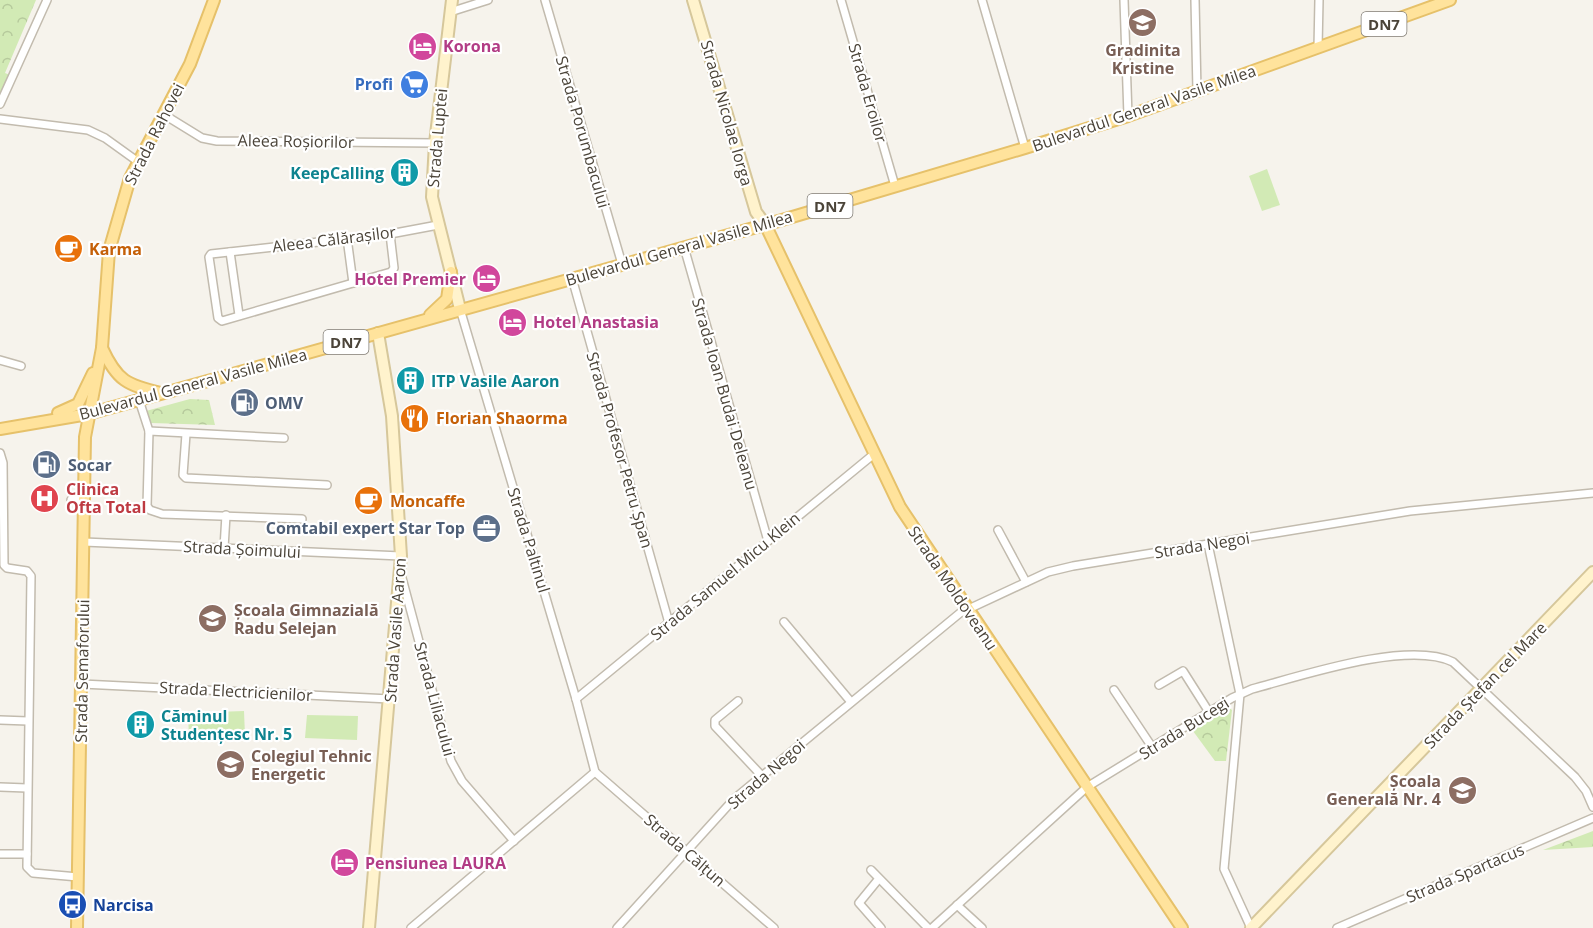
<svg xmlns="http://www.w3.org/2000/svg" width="1593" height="928" font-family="'Open Sans',sans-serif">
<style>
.forest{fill:url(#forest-crowns)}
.pitch{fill:#d2eab5}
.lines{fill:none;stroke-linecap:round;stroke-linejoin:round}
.street-casing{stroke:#c2bbae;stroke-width:10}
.secondary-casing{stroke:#d6c79b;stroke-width:14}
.primary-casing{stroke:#e6c16a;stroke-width:14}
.street{stroke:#fff;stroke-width:7}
.secondary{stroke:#fff3cd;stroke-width:10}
.primary{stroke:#ffe39c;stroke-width:10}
.labels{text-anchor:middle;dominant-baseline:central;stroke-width:4.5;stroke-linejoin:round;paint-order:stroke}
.shield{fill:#fff;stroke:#817c74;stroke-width:1.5}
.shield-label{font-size:15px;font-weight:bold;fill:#4b4439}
.hotel-label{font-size:16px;font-weight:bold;fill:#b23c85;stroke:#fff;text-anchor:start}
.education-label{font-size:16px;font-weight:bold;fill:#785e54;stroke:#fff;text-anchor:start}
.shop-label{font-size:16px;font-weight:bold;fill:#366cbe;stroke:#fff;text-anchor:end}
.street-label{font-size:16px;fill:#4b4439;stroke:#fff}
.culture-label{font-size:16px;font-weight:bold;fill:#0d838f;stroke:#fff;text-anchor:start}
.food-label{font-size:16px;font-weight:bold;fill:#c56008;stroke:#fff;text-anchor:start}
.service-label{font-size:16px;font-weight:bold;fill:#4e5e75;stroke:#fff;text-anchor:start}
.health-label{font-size:16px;font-weight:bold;fill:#be3a42;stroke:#fff;text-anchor:start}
.transit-label{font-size:16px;font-weight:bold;fill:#164399;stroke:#fff;text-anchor:start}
</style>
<defs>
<pattern id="forest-crowns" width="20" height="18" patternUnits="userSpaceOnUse" patternTransform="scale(1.5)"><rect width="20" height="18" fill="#d2eab5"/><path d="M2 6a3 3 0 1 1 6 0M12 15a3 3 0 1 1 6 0" fill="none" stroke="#b6ca9c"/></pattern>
</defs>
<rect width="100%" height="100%" fill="#f6f3ec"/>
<g class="forest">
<polygon points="0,0 36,0 5,73 10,75 0,98"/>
<polygon points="190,399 209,400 215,425 151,423 146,411"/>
<polygon points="1228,707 1232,710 1226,761 1215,761 1193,731"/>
<polygon points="1593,831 1593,847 1543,850"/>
</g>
<g class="pitch">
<polygon points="1267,169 1280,205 1262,211 1249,176"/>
<polygon points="244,711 245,736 189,738 188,713"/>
<polygon points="307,715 358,716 357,740 305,738"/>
</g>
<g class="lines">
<defs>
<g id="street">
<polyline points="545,0 622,264"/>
<polyline points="841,0 895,186"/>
<polyline points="982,0 1025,148"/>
<polyline points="1124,0 1128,116"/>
<polyline points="1195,0 1197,91"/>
<polyline points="450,12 488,0"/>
<polyline points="1318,48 1319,0"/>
<polyline points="0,104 47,0"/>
<polyline points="163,114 202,138 217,141 435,143"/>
<polyline points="0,119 88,130 105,138 137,161"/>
<polyline points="390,234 394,268 391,272 222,321 218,318 209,257 211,254 390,234 438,225"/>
<polyline points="347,238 353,283"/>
<polyline points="684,247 768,541"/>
<polyline points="230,252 239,315"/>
<polyline points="572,278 669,623"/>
<polyline points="460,309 576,699 595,772"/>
<polyline points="0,360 21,366"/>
<polyline points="139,400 149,431 147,506 150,510 162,514 302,519"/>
<polyline points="149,431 284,438"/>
<polyline points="186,434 183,475 186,478 327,485"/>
<polyline points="0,453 3,463 4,565 7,568 27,571 31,576 27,867 33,873 78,877"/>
<polyline points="71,500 83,499"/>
<polyline points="998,530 1026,582"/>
<polyline points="84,542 401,556"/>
<polyline points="1208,544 1240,694 1224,869 1251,928"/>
<polyline points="224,548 226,515"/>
<polyline points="402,578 451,761 462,781 514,841"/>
<polyline points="784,622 851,702"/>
<polyline points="82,684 390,699"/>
<polyline points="1159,685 1183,671 1209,712"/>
<polyline points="1114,690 1152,747"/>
<polyline points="576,699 874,454"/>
<polyline points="738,701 715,720 715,726 762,776"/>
<polyline points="0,720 28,721"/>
<polyline points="595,772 774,928"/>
<polyline points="0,787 27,788"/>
<polyline points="0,854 27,854"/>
<polyline points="871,870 928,928"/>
<polyline points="877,881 859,903 881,928"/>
<polyline points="957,905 982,928"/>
<polyline points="411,928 595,772"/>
<polyline points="617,928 734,799 960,613 1048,572 1073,566 1410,511 1593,493"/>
<path d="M932,928L1087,787L1232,698L1252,689C1301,676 1407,640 1453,662L1575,777L1586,791L1593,807"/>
<polyline points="1337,928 1593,818"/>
</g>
<g id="secondary">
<polyline points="452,0 435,143 432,197 460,309"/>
<polyline points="693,0 756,212 765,224"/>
<polyline points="369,928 401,556 392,416 378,333"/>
<polyline points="1251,928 1593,572"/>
</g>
<g id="primary">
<polyline points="765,224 900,507 1182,928"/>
<polyline points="430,315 447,299 451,272"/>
<path d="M102,348C117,381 127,385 161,393"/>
<polyline points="58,413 78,404 93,373"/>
<polyline points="0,429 88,414 204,382 782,220 1025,148 1128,116 1450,0"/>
<polyline points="77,928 85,437 102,348 109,251 130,178 190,64 214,0"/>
</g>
</defs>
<use href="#street" class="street-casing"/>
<use href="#secondary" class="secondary-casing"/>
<use href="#primary" class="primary-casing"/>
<use href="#street" class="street"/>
<use href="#secondary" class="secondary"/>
<use href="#primary" class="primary"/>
</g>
<defs>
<symbol id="school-disc" viewBox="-11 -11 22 22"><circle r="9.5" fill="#8d6e63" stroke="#fff"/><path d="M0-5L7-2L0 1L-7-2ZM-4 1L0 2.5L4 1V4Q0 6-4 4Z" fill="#fff"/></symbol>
<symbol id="hotel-disc" viewBox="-11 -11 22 22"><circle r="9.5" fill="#d1479c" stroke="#fff"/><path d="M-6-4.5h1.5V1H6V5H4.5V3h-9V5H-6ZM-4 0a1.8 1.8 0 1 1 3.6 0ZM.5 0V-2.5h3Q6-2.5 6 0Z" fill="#fff"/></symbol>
<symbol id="supermarket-disc" viewBox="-11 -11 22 22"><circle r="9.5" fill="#3f7fe0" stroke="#fff"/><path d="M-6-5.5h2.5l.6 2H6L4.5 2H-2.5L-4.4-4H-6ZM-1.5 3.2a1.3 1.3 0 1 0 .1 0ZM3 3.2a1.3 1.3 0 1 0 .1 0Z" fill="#fff"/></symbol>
<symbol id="building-disc" viewBox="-11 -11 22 22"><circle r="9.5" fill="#0f9aa8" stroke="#fff"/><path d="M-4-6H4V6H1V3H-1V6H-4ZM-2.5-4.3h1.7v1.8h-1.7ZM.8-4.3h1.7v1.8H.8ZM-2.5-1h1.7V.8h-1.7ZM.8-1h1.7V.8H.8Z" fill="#fff"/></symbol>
<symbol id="cafe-disc" viewBox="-11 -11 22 22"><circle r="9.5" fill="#e8710a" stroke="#fff"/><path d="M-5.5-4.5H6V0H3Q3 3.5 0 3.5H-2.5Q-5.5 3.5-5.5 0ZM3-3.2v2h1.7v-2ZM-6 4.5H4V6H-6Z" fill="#fff"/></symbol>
<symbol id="fuel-disc" viewBox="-11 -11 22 22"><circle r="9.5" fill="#5c6f8a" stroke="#fff"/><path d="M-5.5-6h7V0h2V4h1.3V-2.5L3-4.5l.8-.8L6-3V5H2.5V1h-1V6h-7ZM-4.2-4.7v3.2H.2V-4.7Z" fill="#fff"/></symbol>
<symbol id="restaurant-disc" viewBox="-11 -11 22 22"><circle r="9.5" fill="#e8710a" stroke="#fff"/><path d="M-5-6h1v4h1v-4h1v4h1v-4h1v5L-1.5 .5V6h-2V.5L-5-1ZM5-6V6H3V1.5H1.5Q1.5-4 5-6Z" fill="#fff"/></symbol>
<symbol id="hospital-disc" viewBox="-11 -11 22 22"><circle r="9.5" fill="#e0444e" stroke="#fff"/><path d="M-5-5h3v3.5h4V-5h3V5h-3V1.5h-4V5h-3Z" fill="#fff"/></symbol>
<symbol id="office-disc" viewBox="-11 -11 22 22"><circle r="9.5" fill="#5c6f8a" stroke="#fff"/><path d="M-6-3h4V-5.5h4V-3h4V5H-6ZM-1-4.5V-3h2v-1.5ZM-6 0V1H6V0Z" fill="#fff"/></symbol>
<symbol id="bus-disc" viewBox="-11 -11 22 22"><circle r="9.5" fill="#1a4fb4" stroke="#fff"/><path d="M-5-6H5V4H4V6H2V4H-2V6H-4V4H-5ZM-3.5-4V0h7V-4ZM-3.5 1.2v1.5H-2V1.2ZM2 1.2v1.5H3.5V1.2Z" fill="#fff"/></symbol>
</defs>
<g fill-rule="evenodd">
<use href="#school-disc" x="1126" y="6" width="33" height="33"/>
<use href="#hotel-disc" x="406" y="30" width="33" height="33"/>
<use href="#supermarket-disc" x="398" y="68" width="33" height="33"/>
<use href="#building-disc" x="388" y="156" width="33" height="33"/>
<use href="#cafe-disc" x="52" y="232" width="33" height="33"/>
<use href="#hotel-disc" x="470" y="262" width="33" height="33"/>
<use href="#hotel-disc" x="496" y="306" width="33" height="33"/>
<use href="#building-disc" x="394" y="364" width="33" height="33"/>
<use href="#fuel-disc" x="228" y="386" width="33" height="33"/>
<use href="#restaurant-disc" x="398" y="402" width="33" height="33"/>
<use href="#fuel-disc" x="30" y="448" width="33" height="33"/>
<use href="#hospital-disc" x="28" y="482" width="33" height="33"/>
<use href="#cafe-disc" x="352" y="484" width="33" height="33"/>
<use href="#office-disc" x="470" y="512" width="33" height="33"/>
<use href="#school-disc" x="196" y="602" width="33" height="33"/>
<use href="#building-disc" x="124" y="708" width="33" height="33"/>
<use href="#school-disc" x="214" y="748" width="33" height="33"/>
<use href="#school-disc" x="1446" y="774" width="33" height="33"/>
<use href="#hotel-disc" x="328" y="846" width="33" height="33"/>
<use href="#bus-disc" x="56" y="888" width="33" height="33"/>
</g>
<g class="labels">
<g class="shield">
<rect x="1361.5" y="12" width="45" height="24" rx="4.5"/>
<rect x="807.5" y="194" width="45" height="24" rx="4.5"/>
<rect x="323.5" y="330" width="45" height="24" rx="4.5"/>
</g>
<g class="shield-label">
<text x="1384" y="24">DN7</text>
<text x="830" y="206">DN7</text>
<text x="346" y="342">DN7</text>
</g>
<g class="hotel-label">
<text x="443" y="46">Korona</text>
<text x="466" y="279" text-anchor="end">Hotel Premier</text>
<text x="533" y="322">Hotel Anastasia</text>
<text x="365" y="863">Pensiunea LAURA</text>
</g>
<g class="education-label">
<text x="1143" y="50" text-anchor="middle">Gradinita<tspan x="1143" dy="18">Kristine</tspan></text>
<text x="234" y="610">Școala Gimnazială<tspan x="234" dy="18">Radu Selejan</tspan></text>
<text x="251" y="756">Colegiul Tehnic<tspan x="251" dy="18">Energetic</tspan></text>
<text x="1441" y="781" text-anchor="end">Școala<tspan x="1441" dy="18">Generală Nr. 4</tspan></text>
</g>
<g class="shop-label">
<text x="393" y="84">Profi</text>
</g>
<g class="street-label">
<text transform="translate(868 93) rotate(74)">Strada Eroilor</text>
<text transform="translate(1144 108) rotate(-19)">Bulevardul General Vasile Milea</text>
<text transform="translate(727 113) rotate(74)">Strada Nicolae Iorga</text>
<text transform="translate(583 132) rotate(74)">Strada Porumbacului</text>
<text transform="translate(154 134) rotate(-63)">Strada Rahovei</text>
<text transform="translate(437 138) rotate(-85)">Strada Luptei</text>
<text transform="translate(296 141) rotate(1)">Aleea Roșiorilor</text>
<text transform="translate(334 239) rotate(-7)">Aleea Călărașilor</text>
<text transform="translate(679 248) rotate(-16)">Bulevardul General Vasile Milea</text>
<text transform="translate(193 384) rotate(-15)">Bulevardul General Vasile Milea</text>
<text transform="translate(725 394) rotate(74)">Strada Ioan Budai Deleanu</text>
<text transform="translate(620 450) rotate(74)">Strada Profesor Petru Șpan</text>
<text transform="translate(529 540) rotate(73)">Strada Paltinul</text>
<text transform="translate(1202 545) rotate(-9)">Strada Negoi</text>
<text transform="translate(242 549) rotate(3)">Strada Șoimului</text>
<text transform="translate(725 576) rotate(-40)">Strada Samuel Micu Klein</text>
<text transform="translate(953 588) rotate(56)">Strada Moldoveanu</text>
<text transform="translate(395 630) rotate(-86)">Strada Vasile Aaron</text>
<text transform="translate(82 671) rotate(-89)">Strada Semaforului</text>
<text transform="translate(1485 685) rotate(-46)">Strada Ștefan cel Mare</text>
<text transform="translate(236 691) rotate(3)">Strada Electricienilor</text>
<text transform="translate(435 699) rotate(75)">Strada Liliacului</text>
<text transform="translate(1184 728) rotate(-32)">Strada Bucegi</text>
<text transform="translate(766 774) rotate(-41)">Strada Negoi</text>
<text transform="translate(685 850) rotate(41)">Strada Călțun</text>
<text transform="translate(1465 873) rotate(-23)">Strada Spartacus</text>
</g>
<g class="culture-label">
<text x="384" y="173" text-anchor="end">KeepCalling</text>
<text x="431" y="381">ITP Vasile Aaron</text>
<text x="161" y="716">Căminul<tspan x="161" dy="18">Studențesc Nr. 5</tspan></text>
</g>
<g class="food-label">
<text x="89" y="249">Karma</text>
<text x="436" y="418">Florian Shaorma</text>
<text x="390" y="501">Moncaffe</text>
</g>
<g class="service-label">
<text x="265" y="403">OMV</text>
<text x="68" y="465">Socar</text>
<text x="465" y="528" text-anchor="end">Comtabil expert Star Top</text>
</g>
<g class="health-label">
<text x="66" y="489">Clinica<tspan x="66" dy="18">Ofta Total</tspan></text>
</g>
<g class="transit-label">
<text x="93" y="905">Narcisa</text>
</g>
</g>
</svg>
